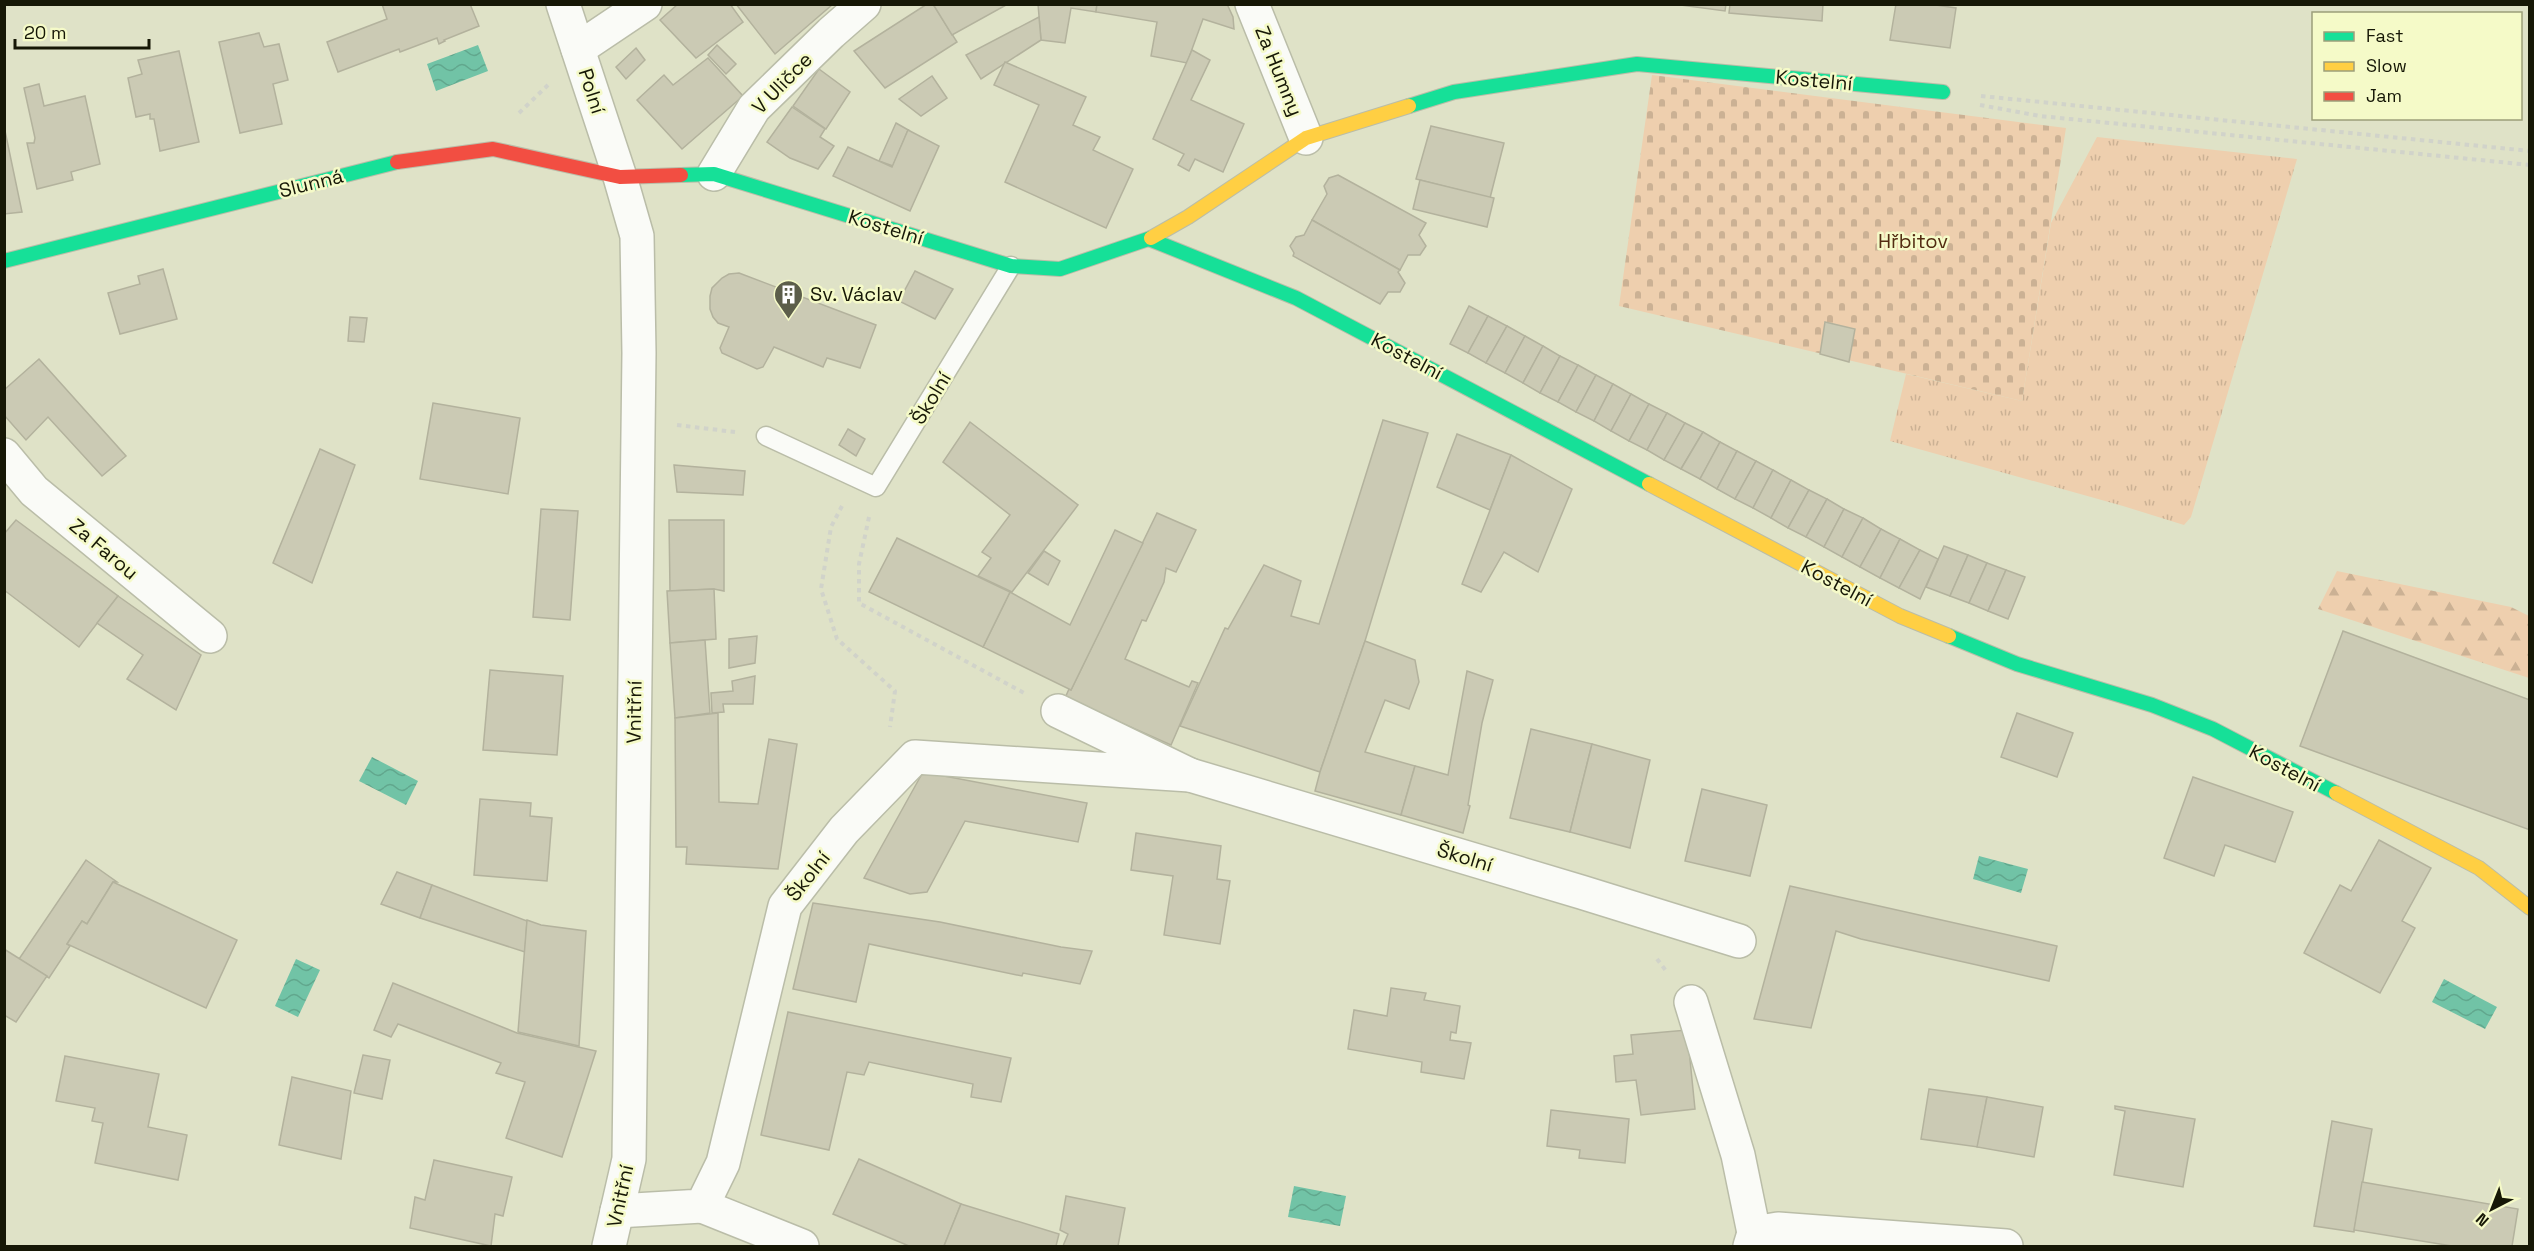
<svg xmlns="http://www.w3.org/2000/svg" width="2534" height="1251" font-family="'Space Grotesk',sans-serif">
<style>
.grass{fill:url(#grass-tufts)}
.forest{fill:url(#forest-firs)}
.cemetery{fill:url(#cemetery-stones)}
.water{fill:url(#water-waves)}
.building{fill:#cbcab4;stroke:#b3b29d;stroke-width:1.5}
.lines{fill:none;stroke-linecap:round;stroke-linejoin:round}
.lane-casing{stroke:#babda8;stroke-width:21}
.street-casing{stroke:#babda8;stroke-width:36}
.fast-casing{stroke:#babda8;stroke-width:16}
.slow-casing{stroke:#babda8;stroke-width:16}
.jam-casing{stroke:#babda8;stroke-width:16}
.path{stroke:#d1d3ca;stroke-width:4;stroke-dasharray:4.5 4.5;stroke-linecap:butt}
.lane{stroke:#fafbf7;stroke-width:18}
.street{stroke:#fafbf7;stroke-width:33}
.fast{stroke:#16e098;stroke-width:14}
.slow{stroke:#ffcf43;stroke-width:14}
.jam{stroke:#f24e42;stroke-width:14}
.labels{text-anchor:middle;dominant-baseline:central;stroke-width:5;stroke-linejoin:round;paint-order:stroke}
.street-label{font-size:20px;fill:#161706;stroke:#f5fac8}
.park-label{font-size:20px;fill:#532c12;stroke:#f5fac8}
.poi-label{font-size:20px;fill:#161706;stroke:#f5fac8;text-anchor:start}
</style>
<defs>
<pattern id="grass-tufts" width="24" height="20" patternUnits="userSpaceOnUse" patternTransform="scale(1.5)"><rect width="24" height="20" fill="#eecfae"/><path d="M3 7l-1-3M5 7V3M7 7l1-3M15 17l-1-3M17 17v-4M19 17l1-3" fill="none" stroke="#cbb194"/></pattern>
<pattern id="forest-firs" width="22" height="20" patternUnits="userSpaceOnUse" patternTransform="scale(1.5)"><rect width="22" height="20" fill="#eecfae"/><path d="M5 1l3.5 6h-7zM16 11l3.5 6h-7z" fill="#cbb194"/></pattern>
<pattern id="cemetery-stones" width="16" height="16" patternUnits="userSpaceOnUse" patternTransform="scale(1.5)"><rect width="16" height="16" fill="#eecfae"/><path d="M2 7V4a2 2 0 0 1 4 0v3zM10 15v-3a2 2 0 0 1 4 0v3z" fill="#cbb194"/></pattern>
<pattern id="water-waves" width="16" height="10" patternUnits="userSpaceOnUse" patternTransform="scale(1.5)"><rect width="16" height="10" fill="#71c3a6"/><path d="M0 5q4-4 8 0t8 0" fill="none" stroke="#61a78d"/></pattern>
</defs>
<rect width="100%" height="100%" fill="#dfe2c7"/>
<polygon class="grass" points="2097,137 2297,159 2191,517 2184,525 2123,506 1890,441 1906,374 2022,401 2051,223"/>
<polygon class="forest" points="2337,571 2511,607 2529,616 2529,678 2318,609"/>
<polygon class="cemetery" points="1652,75 2066,128 2022,401 1619,306"/>
<g class="water">
<polygon points="478,45 488,71 436,91 427,64"/>
<polygon points="372,757 418,781 406,805 359,781"/>
<polygon points="1979,856 2028,869 2021,893 1973,879"/>
<polygon points="296,959 320,970 298,1017 275,1006"/>
<polygon points="2444,979 2497,1007 2485,1029 2432,1002"/>
<polygon points="1294,1186 1346,1196 1340,1226 1288,1217"/>
</g>
<g class="building">
<polygon points="382,4 470,4 479,26 444,40 445,41 439,44 437,38 400,52 399,49 338,72 327,42 387,19"/>
<polygon points="678,4 730,4 743,22 696,58 660,20"/>
<polygon points="736,4 779,5 833,4 775,54"/>
<polygon points="927,4 933,4 957,42 885,88 854,51"/>
<polygon points="933,4 1008,4 952,35"/>
<polygon points="1038,4 1097,4 1096,12 1071,8 1065,43 1041,40"/>
<polygon points="1097,4 1227,4 1233,17 1234,29 1203,19 1187,63 1151,56 1157,22 1096,12"/>
<polygon points="1673,4 1726,4 1725,11"/>
<polygon points="1730,4 1823,4 1822,21 1729,13"/>
<polygon points="1896,4 1929,4 1956,8 1950,48 1890,40"/>
<polygon points="1039,17 1041,40 981,79 966,55"/>
<polygon points="259,33 264,47 279,44 288,80 273,84 282,124 240,133 219,42"/>
<polygon points="717,45 736,64 726,74 708,55"/>
<polygon points="636,48 645,60 626,79 616,67"/>
<polygon points="1192,50 1210,60 1191,100 1244,124 1223,172 1195,159 1189,171 1178,165 1184,154 1153,139"/>
<polygon points="179,51 199,142 160,151 154,119 150,119 150,114 136,117 128,78 142,74 138,60"/>
<polygon points="708,58 743,96 682,149 637,100 664,75 673,85"/>
<polygon points="1005,62 1086,97 1073,125 1100,137 1093,150 1133,169 1106,228 1005,182 1039,105 994,85"/>
<polygon points="819,69 850,92 826,129 793,106"/>
<polygon points="932,76 947,98 921,116 899,99"/>
<polygon points="39,84 44,106 85,96 100,164 71,172 73,180 37,189 27,143 34,143 35,138 24,88"/>
<polygon points="792,107 825,129 820,137 834,146 818,169 790,158 767,142"/>
<polygon points="896,123 910,131 908,130 893,166 879,161"/>
<polygon points="4,126 22,212 4,214"/>
<polygon points="1431,126 1504,143 1490,198 1416,179"/>
<polygon points="908,130 939,146 910,211 833,176 848,147 892,167"/>
<polygon points="1338,175 1426,223 1419,235 1426,246 1420,255 1408,255 1400,270 1312,220 1327,194 1324,186 1329,178"/>
<polygon points="1420,180 1494,198 1487,227 1413,209"/>
<polygon points="1312,220 1400,270 1398,272 1405,283 1400,292 1388,292 1380,304 1293,256 1294,253 1290,246 1296,237 1304,235"/>
<polygon points="163,269 177,319 120,334 108,293 140,284 138,276"/>
<polygon points="915,271 953,289 935,319 899,301"/>
<polygon points="739,273 876,325 860,368 827,358 823,367 774,347 763,367 757,369 722,353 720,348 729,327 718,323 713,317 710,309 710,296 712,288 722,278 729,274"/>
<polygon points="1469,306 1488,316 1468,353 1450,344"/>
<polygon points="1488,316 1507,326 1486,363 1468,353"/>
<polygon points="350,317 367,318 364,342 348,341"/>
<polygon points="1825,322 1855,329 1849,362 1820,354"/>
<polygon points="1507,326 1525,336 1505,373 1486,363"/>
<polygon points="1525,336 1543,346 1523,383 1505,373"/>
<polygon points="1543,346 1560,356 1540,393 1523,383"/>
<polygon points="1560,356 1578,365 1558,402 1540,393"/>
<polygon points="39,359 126,456 102,476 48,417 26,440 4,415 4,390"/>
<polygon points="1578,365 1596,375 1576,412 1558,402"/>
<polygon points="1596,375 1613,384 1594,421 1576,412"/>
<polygon points="1613,384 1631,394 1611,431 1594,421"/>
<polygon points="1631,394 1649,404 1629,441 1611,431"/>
<polygon points="433,403 520,418 508,494 420,479"/>
<polygon points="1649,404 1667,413 1647,450 1629,441"/>
<polygon points="1667,413 1685,423 1664,460 1647,450"/>
<polygon points="1383,420 1428,433 1365,641 1320,772 1180,726 1225,628 1228,629 1264,565 1301,581 1291,616 1319,624"/>
<polygon points="970,422 1078,505 1012,592 978,576 991,558 982,552 1010,515 943,462"/>
<polygon points="1685,423 1703,432 1681,469 1664,460"/>
<polygon points="848,429 865,439 856,456 839,445"/>
<polygon points="1703,432 1720,442 1700,479 1681,469"/>
<polygon points="1457,434 1511,455 1490,510 1437,487"/>
<polygon points="1720,442 1737,451 1717,489 1700,479"/>
<polygon points="320,449 355,465 312,583 273,563"/>
<polygon points="1737,451 1756,461 1735,499 1717,489"/>
<polygon points="1511,455 1572,489 1538,572 1504,552 1481,592 1462,584"/>
<polygon points="1756,461 1773,470 1753,508 1735,499"/>
<polygon points="674,465 745,471 743,495 677,492"/>
<polygon points="1773,470 1791,480 1771,518 1753,508"/>
<polygon points="1791,480 1809,490 1788,528 1771,518"/>
<polygon points="1809,490 1827,499 1806,537 1788,528"/>
<polygon points="1827,499 1844,509 1824,547 1806,537"/>
<polygon points="541,509 578,511 570,620 533,617"/>
<polygon points="1844,509 1863,518 1842,557 1824,547"/>
<polygon points="1157,513 1196,530 1176,572 1166,568 1164,582 1146,621 1142,620 1125,659 1189,687 1192,681 1198,683 1171,745 1065,698 1069,689 1071,690"/>
<polygon points="1863,518 1881,529 1860,567 1842,557"/>
<polygon points="16,520 118,596 79,647 4,590 4,534"/>
<polygon points="669,520 724,520 724,591 714,589 670,591"/>
<polygon points="1881,529 1900,539 1880,578 1860,567"/>
<polygon points="1115,530 1143,543 1071,690 983,647 1010,592 1070,625"/>
<polygon points="897,538 1010,592 983,647 869,592"/>
<polygon points="1900,539 1920,550 1899,588 1880,578"/>
<polygon points="1944,546 1968,555 1950,596 1926,587"/>
<polygon points="1920,550 1938,559 1920,599 1899,588"/>
<polygon points="1044,551 1060,561 1048,585 1028,573"/>
<polygon points="1968,555 1987,563 1969,603 1950,596"/>
<polygon points="1987,563 2006,570 1988,611 1969,603"/>
<polygon points="2006,570 2025,577 2008,619 1988,611"/>
<polygon points="714,589 716,639 670,643 667,591"/>
<polygon points="118,596 201,655 176,710 127,679 143,655 97,623"/>
<polygon points="2343,631 2530,700 2530,830 2300,746"/>
<polygon points="757,636 755,663 729,668 729,639"/>
<polygon points="705,640 710,713 675,718 670,643"/>
<polygon points="1365,641 1415,660 1419,682 1409,709 1385,700 1365,752 1415,766 1401,815 1315,791 1320,772"/>
<polygon points="490,670 563,676 557,755 483,750"/>
<polygon points="1467,671 1493,680 1482,723 1468,805 1470,806 1463,833 1401,815 1415,766 1448,775"/>
<polygon points="755,676 753,704 723,704 724,712 712,713 711,693 733,691 732,681"/>
<polygon points="718,713 719,802 758,804 769,739 797,744 778,869 686,864 687,847 676,847 675,718"/>
<polygon points="2017,713 2073,733 2057,777 2001,757"/>
<polygon points="1531,729 1592,744 1570,832 1510,818"/>
<polygon points="1592,744 1650,760 1630,848 1570,832"/>
<polygon points="923,772 1087,803 1078,842 965,821 927,892 910,894 864,878"/>
<polygon points="2193,777 2293,812 2275,862 2225,845 2214,876 2164,858"/>
<polygon points="1702,789 1767,805 1750,876 1685,861"/>
<polygon points="480,799 531,803 530,816 552,818 547,881 474,875"/>
<polygon points="1136,833 1221,846 1217,879 1230,881 1220,944 1164,935 1173,876 1131,870"/>
<polygon points="2379,840 2431,868 2402,921 2415,928 2380,993 2304,953 2340,885 2351,891"/>
<polygon points="86,860 117,882 113,882 87,924 82,921 67,944 70,946 49,978 19,959"/>
<polygon points="397,872 432,885 420,918 381,904"/>
<polygon points="113,882 237,940 206,1008 67,944 82,921 87,924"/>
<polygon points="432,885 527,921 525,952 420,918"/>
<polygon points="1790,886 2057,946 2049,981 1861,939 1836,931 1811,1028 1754,1019"/>
<polygon points="813,903 940,922 1061,947 1092,951 1080,984 1023,973 1022,976 869,944 856,1002 793,989"/>
<polygon points="527,920 541,925 586,931 579,1046 518,1032"/>
<polygon points="4,949 47,976 16,1022 4,1015"/>
<polygon points="393,983 517,1033 596,1051 562,1157 506,1138 525,1082 496,1073 501,1063 398,1024 391,1037 374,1030"/>
<polygon points="1391,988 1426,993 1424,1000 1460,1006 1456,1033 1451,1032 1450,1040 1471,1043 1464,1079 1421,1072 1422,1062 1348,1049 1354,1010 1387,1016"/>
<polygon points="788,1012 1011,1058 1001,1102 971,1097 973,1084 869,1062 864,1075 847,1072 829,1150 761,1135"/>
<polygon points="1687,1030 1695,1109 1641,1115 1636,1080 1616,1082 1614,1056 1633,1054 1631,1035"/>
<polygon points="363,1055 390,1060 382,1099 354,1093"/>
<polygon points="65,1056 159,1074 148,1127 187,1135 178,1180 95,1163 103,1123 92,1121 95,1108 56,1101"/>
<polygon points="292,1077 351,1091 341,1159 279,1145"/>
<polygon points="1929,1089 1987,1097 1978,1147 1921,1139"/>
<polygon points="1987,1097 2043,1107 2034,1157 1977,1147"/>
<polygon points="2115,1106 2195,1119 2183,1187 2114,1175 2125,1111 2115,1109"/>
<polygon points="1551,1110 1629,1119 1625,1163 1579,1158 1580,1150 1547,1146"/>
<polygon points="2332,1121 2372,1129 2354,1232 2314,1226"/>
<polygon points="859,1159 961,1204 944,1246 909,1246 833,1214"/>
<polygon points="434,1160 512,1177 503,1216 495,1214 491,1246 410,1228 415,1197 425,1200"/>
<polygon points="2362,1182 2518,1209 2512,1246 2452,1246 2354,1230"/>
<polygon points="1066,1196 1125,1208 1118,1246 1063,1246 1068,1234 1060,1230"/>
<polygon points="961,1204 1059,1234 1056,1246 944,1246"/>
</g>
<g class="lines">
<defs>
<polyline id="lane" points="766,436 876,487 1011,266"/>
<g id="street">
<polyline points="563,4 620,177 637,236 639,353 629,1159 609,1246"/>
<polyline points="1252,4 1306,138"/>
<polyline points="578,49 645,4"/>
<polyline points="714,174 754,108 831,33 864,4"/>
<polyline points="4,455 34,491 210,636"/>
<polyline points="1058,711 1190,775 1581,892 1739,941"/>
<polyline points="1691,1002 1738,1155 1754,1233"/>
<polyline points="702,1206 802,1246"/>
<polyline points="617,1211 702,1206 723,1163 785,906 844,830 915,757 1190,775"/>
<polyline points="1750,1246 1754,1233 1778,1229 2006,1246"/>
</g>
<g id="fast">
<polyline points="1409,106 1454,92 1637,64 1943,92"/>
<polyline points="681,175 714,174 1011,266 1060,269 1151,238"/>
<polyline points="1149,239 1296,298 1649,484"/>
<polyline points="4,261 397,162"/>
<polyline points="1949,636 2017,664 2152,705 2213,729 2336,793"/>
</g>
<g id="slow">
<polyline points="1151,238 1188,217 1306,138 1409,106"/>
<polyline points="1649,484 1900,616 1949,636"/>
<polyline points="2336,793 2479,868 2530,908"/>
</g>
<polyline id="jam" points="397,162 493,149 620,177 681,175"/>
</defs>
<use href="#lane" class="lane-casing"/>
<use href="#street" class="street-casing"/>
<use href="#fast" class="fast-casing"/>
<use href="#slow" class="slow-casing"/>
<use href="#jam" class="jam-casing"/>
<g class="path">
<polyline points="1981,96 2530,151"/>
<polyline points="1980,105 2040,116 2530,165"/>
<polyline points="519,113 548,85"/>
<polyline points="677,425 735,432"/>
<polyline points="842,506 831,527 821,589 837,639 895,691 890,727"/>
<polyline points="869,517 859,564 859,603 1024,693"/>
<polyline points="1657,959 1667,972"/>
</g>
<use href="#lane" class="lane"/>
<use href="#street" class="street"/>
<use href="#fast" class="fast"/>
<use href="#slow" class="slow"/>
<use href="#jam" class="jam"/>
</g>
<defs>
<symbol id="building-pin" viewBox="-11 -11 22 30"><path d="M0 17L-7.5 6A9.5 9.5 0 1 1 7.5 6Z" fill="#5c5e4a" stroke="#f5fac8"/><path d="M-4-6H4V6H1V3H-1V6H-4ZM-2.5-4.3h1.7v1.8h-1.7ZM.8-4.3h1.7v1.8H.8ZM-2.5-1h1.7V.8h-1.7ZM.8-1h1.7V.8H.8Z" fill="#fff"/></symbol>
</defs>
<g fill-rule="evenodd">
<use href="#building-pin" x="772" y="278" width="33" height="45"/>
</g>
<g class="labels">
<g class="street-label">
<text transform="translate(1279 71) rotate(68)">Za Humny</text>
<text transform="translate(1814 80) rotate(5)">Kostelní</text>
<text transform="translate(782 83) rotate(-46)">V Uličce</text>
<text transform="translate(592 91) rotate(72)">Polní</text>
<text transform="translate(311 183) rotate(-14)">Slunná</text>
<text transform="translate(886 227) rotate(17)">Kostelní</text>
<text transform="translate(1407 356) rotate(28)">Kostelní</text>
<text transform="translate(931 398) rotate(-59)">Školní</text>
<text transform="translate(104 549) rotate(40)">Za Farou</text>
<text transform="translate(1837 583) rotate(28)">Kostelní</text>
<text transform="translate(634 712) rotate(-89)">Vnitřní</text>
<text transform="translate(2285 768) rotate(28)">Kostelní</text>
<text transform="translate(1465 857) rotate(17)">Školní</text>
<text transform="translate(808 876) rotate(-52)">Školní</text>
<text transform="translate(620 1196) rotate(-78)">Vnitřní</text>
</g>
<g class="park-label">
<text x="1913" y="241">Hřbitov</text>
</g>
<g class="poi-label">
<text x="810" y="294">Sv. Václav</text>
</g>
</g>
<rect width="2534" height="1251" fill="none" stroke="#161706" stroke-width="12"/>
<rect x="2312" y="12" width="210" height="108" fill="#f5fac8" stroke="#9c9f7a" stroke-width="1.5"/>
<rect x="2324" y="32" width="30" height="9" fill="#16e098" stroke="#9c9f7a" stroke-width="1.5"/>
<text x="2366" y="42" font-size="18" fill="#161706">Fast</text>
<rect x="2324" y="62" width="30" height="9" fill="#ffcf43" stroke="#9c9f7a" stroke-width="1.5"/>
<text x="2366" y="72" font-size="18" fill="#161706">Slow</text>
<rect x="2324" y="92" width="30" height="9" fill="#f24e42" stroke="#9c9f7a" stroke-width="1.5"/>
<text x="2366" y="102" font-size="18" fill="#161706">Jam</text>
<g transform="translate(2492 1209) rotate(222)" stroke="#f5fac8" stroke-width="4.5" paint-order="stroke">
<path d="M0-4.5L10 22L0 15L-10 22Z" fill="#161706"/>
<text y="-9" font-size="16" font-weight="bold" text-anchor="middle" fill="#161706">N</text>
</g>
<path d="M15 39v9h134v-9" fill="none" stroke="#161706" stroke-width="3"/>
<text x="24" y="39" font-size="18" fill="#161706" stroke="#f5fac8" stroke-width="4.5" paint-order="stroke">20 m</text>
</svg>
